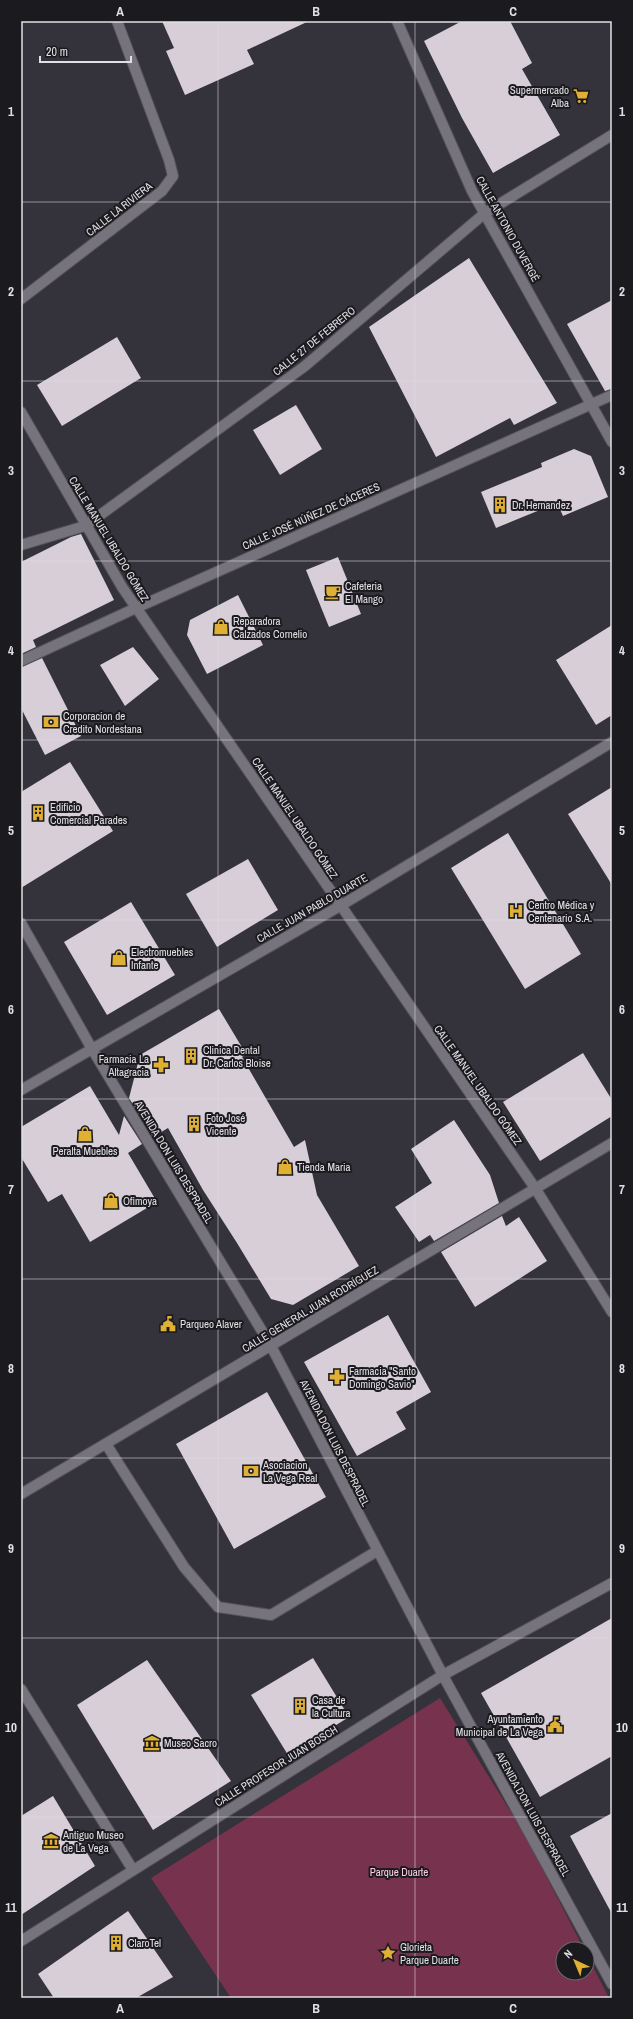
<svg xmlns="http://www.w3.org/2000/svg" width="633" height="2019" font-family="'Archivo Narrow',sans-serif">
<style>
.green{fill:#77324e}
.building{fill:#d7ced7}
.lines{fill:none;stroke-linecap:round;stroke-linejoin:round}
.lane-casing{stroke:#535158;stroke-width:12}
.street-casing{stroke:#535158;stroke-width:12}
.secondary-casing{stroke:#535158;stroke-width:12}
.lane{stroke:#76737d;stroke-width:10}
.street{stroke:#76737d;stroke-width:10}
.secondary{stroke:#76737d;stroke-width:10}
.grid{fill:none;stroke:#e2e0e6;stroke-width:1;stroke-opacity:0.55}
.labels{text-anchor:middle;dominant-baseline:central;stroke-width:4;stroke-linejoin:round;paint-order:stroke}
.poi-label{font-size:11px;fill:#e2e0e6;stroke:#1b1a1e;text-anchor:start}
.street-label{font-size:11px;fill:#e2e0e6;stroke:#1b1a1e}
.park-label{font-size:11px;fill:#ffcede;stroke:#1b1a1e}
.neatline{fill:none;stroke:#e2e0e6;stroke-width:1.5}
.grid-label{font-size:13px;text-anchor:middle;font-weight:bold;fill:#e2e0e6}
</style>
<rect width="100%" height="100%" fill="#34323a"/>
<polygon class="green" points="440,1698 522,1830 584,1949 563,1949 563,1973 587,1973 587,1955 609,1998 231,1998 151,1878"/>
<g class="building">
<polygon points="162,21 309,21 247,50 254,64 185,95 166,51 174,48"/>
<polygon points="462,21 510,21 532,63 522,69 560,135 493,173 462,118 424,41"/>
<polygon points="469,258 557,403 514,425 510,418 436,457 369,327"/>
<polygon points="612,300 612,389 605,391 567,324"/>
<polygon points="117,337 141,378 62,426 37,385"/>
<polygon points="296,405 322,449 280,475 253,430"/>
<polygon points="574,449 591,456 608,497 563,516 557,503 496,528 481,492 542,467 541,463"/>
<polygon points="81,534 114,600 33,640 36,647 21,654 21,562 71,537"/>
<polygon points="338,557 361,614 329,627 306,570"/>
<polygon points="238,595 263,645 207,674 187,635 190,620"/>
<polygon points="612,625 612,715 596,725 556,660"/>
<polygon points="133,647 159,679 125,706 100,665"/>
<polygon points="42,658 81,736 45,755 21,708 21,667"/>
<polygon points="70,762 113,831 21,888 21,792"/>
<polygon points="612,787 612,885 568,814"/>
<polygon points="508,833 581,954 525,989 451,868"/>
<polygon points="248,859 278,910 217,947 186,894"/>
<polygon points="131,902 175,975 107,1015 64,942"/>
<polygon points="219,1009 246,1054 242,1057 294,1147 305,1140 317,1195 359,1266 293,1305 271,1299 237,1243 203,1190 168,1128 153,1137 129,1098 140,1055"/>
<polygon points="583,1053 612,1100 612,1116 540,1161 503,1102"/>
<polygon points="90,1086 119,1135 124,1116 142,1144 128,1153 157,1202 90,1242 62,1194 48,1202 21,1157 21,1127"/>
<polygon points="454,1120 490,1175 499,1203 434,1241 430,1235 419,1242 395,1207 432,1183 411,1149"/>
<polygon points="502,1216 506,1226 519,1217 547,1261 475,1307 441,1252"/>
<polygon points="388,1315 431,1392 396,1412 406,1429 357,1456 304,1362"/>
<polygon points="267,1392 326,1497 234,1549 176,1444"/>
<polygon points="612,1618 612,1756 540,1797 481,1693"/>
<polygon points="313,1658 349,1717 288,1755 251,1695"/>
<polygon points="147,1660 231,1781 153,1830 77,1705"/>
<polygon points="53,1796 95,1866 21,1915 21,1816"/>
<polygon points="612,1813 612,1914 570,1836"/>
<polygon points="128,1911 173,1977 136,1998 54,1998 38,1974"/>
</g>
<g class="lines">
<defs>
<polyline id="lane" points="106,1444 184,1567 218,1607 271,1615 377,1551"/>
<g id="street">
<polyline points="397,21 472,191 612,442"/>
<polyline points="21,299 162,191 173,176 169,160 117,21"/>
<polyline points="21,412 122,587 535,1188 612,1312"/>
<polyline points="21,545 85,526 305,366 485,213 612,135"/>
<polyline points="21,1090 92,1049"/>
<polyline points="21,1494 612,1143"/>
<polyline points="21,1689 133,1870"/>
<polyline points="21,1941 443,1675"/>
</g>
<g id="secondary">
<polyline points="21,661 136,608 612,395"/>
<polyline points="21,923 92,1049 271,1346 446,1681 612,1984"/>
<polyline points="92,1049 340,906 612,742"/>
<polyline points="443,1675 612,1583"/>
</g>
</defs>
<use href="#lane" class="lane-casing"/>
<use href="#street" class="street-casing"/>
<use href="#secondary" class="secondary-casing"/>
<use href="#lane" class="lane"/>
<use href="#street" class="street"/>
<use href="#secondary" class="secondary"/>
</g>
<path class="grid" d="M218,21V1998M415,21V1998M21,202H612M21,381H612M21,561H612M21,740H612M21,920H612M21,1099H612M21,1279H612M21,1458H612M21,1638H612M21,1817H612"/>
<defs>
<symbol id="supermarket-bare" viewBox="-9 -9 18 18"><path d="M-6-5.5h2.5l.6 2H6L4.5 2H-2.5L-4.4-4H-6ZM-1.5 3.2a1.3 1.3 0 1 0 .1 0ZM3 3.2a1.3 1.3 0 1 0 .1 0Z" fill="#e0b034" stroke="#1b1a1e" stroke-width="2.5" paint-order="stroke"/></symbol>
<symbol id="building-bare" viewBox="-9 -9 18 18"><path d="M-4-6H4V6H1V3H-1V6H-4ZM-2.5-4.3h1.7v1.8h-1.7ZM.8-4.3h1.7v1.8H.8ZM-2.5-1h1.7V.8h-1.7ZM.8-1h1.7V.8H.8Z" fill="#e0b034" stroke="#1b1a1e" stroke-width="2.5" paint-order="stroke"/></symbol>
<symbol id="cafe-bare" viewBox="-9 -9 18 18"><path d="M-5.5-4.5H6V0H3Q3 3.5 0 3.5H-2.5Q-5.5 3.5-5.5 0ZM3-3.2v2h1.7v-2ZM-6 4.5H4V6H-6Z" fill="#e0b034" stroke="#1b1a1e" stroke-width="2.5" paint-order="stroke"/></symbol>
<symbol id="shop-bare" viewBox="-9 -9 18 18"><path d="M-5-2.5h2.3a2.7 3.5 0 0 1 5.4 0H5L5.5 6h-11ZM-1.5-2.5h3a1.5 2.3 0 0 0-3 0Z" fill="#e0b034" stroke="#1b1a1e" stroke-width="2.5" paint-order="stroke"/></symbol>
<symbol id="bank-bare" viewBox="-9 -9 18 18"><path d="M-6-4H6V4H-6ZM0-2.3a2.3 2.3 0 1 0 0 4.6a2.3 2.3 0 1 0 0-4.6Z" fill="#e0b034" stroke="#1b1a1e" stroke-width="2.5" paint-order="stroke"/></symbol>
<symbol id="hospital-bare" viewBox="-9 -9 18 18"><path d="M-5-5h3v3.5h4V-5h3V5h-3V1.5h-4V5h-3Z" fill="#e0b034" stroke="#1b1a1e" stroke-width="2.5" paint-order="stroke"/></symbol>
<symbol id="pharmacy-bare" viewBox="-9 -9 18 18"><path d="M-2-6h4v4h4v4h-4v4h-4v-4h-4v-4h4Z" fill="#e0b034" stroke="#1b1a1e" stroke-width="2.5" paint-order="stroke"/></symbol>
<symbol id="civic-bare" viewBox="-9 -9 18 18"><path d="M-.6-6.5H3V-4.5H.6V-3L4-1V1h2V6H-6V1h2V-1L-.6-3ZM-1.2 2.5V6h2.4V2.5Z" fill="#e0b034" stroke="#1b1a1e" stroke-width="2.5" paint-order="stroke"/></symbol>
<symbol id="museum-bare" viewBox="-9 -9 18 18"><path d="M0-6L6-3V-2H-6V-3ZM-5-1h2V3h-2ZM-1-1h2V3h-2ZM3-1h2V3H3ZM-6 4H6V6H-6Z" fill="#e0b034" stroke="#1b1a1e" stroke-width="2.5" paint-order="stroke"/></symbol>
<symbol id="sight-bare" viewBox="-9 -9 18 18"><path d="M0-6L1.8-2.2L6-1.7L2.9 1.2L3.7 5.4L0 3.3L-3.7 5.4L-2.9 1.2L-6-1.7L-1.8-2.2Z" fill="#e0b034" stroke="#1b1a1e" stroke-width="2.5" paint-order="stroke"/></symbol>
</defs>
<g fill-rule="evenodd">
<use href="#supermarket-bare" x="570" y="85" width="22" height="22"/>
<use href="#building-bare" x="489" y="494" width="22" height="22"/>
<use href="#cafe-bare" x="322" y="581" width="22" height="22"/>
<use href="#shop-bare" x="210" y="616" width="22" height="22"/>
<use href="#bank-bare" x="40" y="711" width="22" height="22"/>
<use href="#building-bare" x="27" y="802" width="22" height="22"/>
<use href="#hospital-bare" x="505" y="900" width="22" height="22"/>
<use href="#shop-bare" x="108" y="947" width="22" height="22"/>
<use href="#building-bare" x="180" y="1045" width="22" height="22"/>
<use href="#pharmacy-bare" x="150" y="1054" width="22" height="22"/>
<use href="#building-bare" x="183" y="1113" width="22" height="22"/>
<use href="#shop-bare" x="74" y="1123" width="22" height="22"/>
<use href="#shop-bare" x="274" y="1156" width="22" height="22"/>
<use href="#shop-bare" x="100" y="1190" width="22" height="22"/>
<use href="#civic-bare" x="157" y="1313" width="22" height="22"/>
<use href="#pharmacy-bare" x="326" y="1366" width="22" height="22"/>
<use href="#bank-bare" x="240" y="1460" width="22" height="22"/>
<use href="#building-bare" x="289" y="1695" width="22" height="22"/>
<use href="#civic-bare" x="544" y="1714" width="22" height="22"/>
<use href="#museum-bare" x="141" y="1732" width="22" height="22"/>
<use href="#museum-bare" x="40" y="1830" width="22" height="22"/>
<use href="#building-bare" x="105" y="1932" width="22" height="22"/>
<use href="#sight-bare" x="377" y="1942" width="22" height="22"/>
</g>
<g class="labels">
<g class="poi-label">
<text x="569" y="90" text-anchor="end">Supermercado<tspan x="569" dy="13">Alba</tspan></text>
<text x="512" y="505">Dr. Hernandez</text>
<text x="345" y="586">Cafeteria<tspan x="345" dy="13">El Mango</tspan></text>
<text x="233" y="621">Reparadora<tspan x="233" dy="13">Calzados Cornelio</tspan></text>
<text x="63" y="716">Corporacion de<tspan x="63" dy="13">Credito Nordestana</tspan></text>
<text x="50" y="807">Edificio<tspan x="50" dy="13">Comercial Parades</tspan></text>
<text x="528" y="905">Centro Médica y<tspan x="528" dy="13">Centenario S.A.</tspan></text>
<text x="131" y="952">Electromuebles<tspan x="131" dy="13">Infante</tspan></text>
<text x="203" y="1050">Clinica Dental<tspan x="203" dy="13">Dr. Carlos Bloise</tspan></text>
<text x="149" y="1059" text-anchor="end">Farmacia La<tspan x="149" dy="13">Altagracia</tspan></text>
<text x="206" y="1118">Foto José<tspan x="206" dy="13">Vicente</tspan></text>
<text x="85" y="1151" text-anchor="middle">Peralta Muebles</text>
<text x="297" y="1167">Tienda Maria</text>
<text x="123" y="1201">Ofimoya</text>
<text x="180" y="1324">Parqueo Alaver</text>
<text x="349" y="1371">Farmacia "Santo<tspan x="349" dy="13">Domingo Savio"</tspan></text>
<text x="263" y="1465">Asociacion<tspan x="263" dy="13">La Vega Real</tspan></text>
<text x="312" y="1700">Casa de<tspan x="312" dy="13">la Cultura</tspan></text>
<text x="543" y="1719" text-anchor="end">Ayuntamiento<tspan x="543" dy="13">Municipal de La Vega</tspan></text>
<text x="164" y="1743">Museo Sacro</text>
<text x="63" y="1835">Antiguo Museo<tspan x="63" dy="13">de La Vega</tspan></text>
<text x="128" y="1943">ClaroTel</text>
<text x="400" y="1947">Glorieta<tspan x="400" dy="13">Parque Duarte</tspan></text>
</g>
<g class="street-label">
<text transform="translate(119 209) rotate(-38)">CALLE LA RIVIERA</text>
<text transform="translate(508 229) rotate(61)">CALLE ANTONIO DUVERGÉ</text>
<text transform="translate(314 341) rotate(-39)">CALLE 27 DE FEBRERO</text>
<text transform="translate(311 516) rotate(-24)">CALLE JOSÉ NÚÑEZ DE CÁCERES</text>
<text transform="translate(109 539) rotate(59)">CALLE MANUEL UBALDO GÓMEZ</text>
<text transform="translate(295 818) rotate(56)">CALLE MANUEL UBALDO GÓMEZ</text>
<text transform="translate(312 908) rotate(-30)">CALLE JUAN PABLO DUARTE</text>
<text transform="translate(478 1085) rotate(55)">CALLE MANUEL UBALDO GÓMEZ</text>
<text transform="translate(174 1162) rotate(59)">AVENIDA DON LUIS DESPRADEL</text>
<text transform="translate(310 1309) rotate(-31)">CALLE GENERAL JUAN RODRÍGUEZ</text>
<text transform="translate(335 1443) rotate(63)">AVENIDA DON LUIS DESPRADEL</text>
<text transform="translate(276 1766) rotate(-32)">CALLE PROFESOR JUAN BOSCH</text>
<text transform="translate(533 1814) rotate(61)">AVENIDA DON LUIS DESPRADEL</text>
</g>
<g class="park-label">
<text x="399" y="1872">Parque Duarte</text>
</g>
</g>
<rect width="633" height="2019" fill="none" stroke="#1b1a1e" stroke-width="44"/>
<g transform="translate(575 1961) rotate(316)"><circle r="19" fill="#1b1a1e" stroke="#6b696e"/>
<path d="M0-3L7 15L0 10L-7 15Z" fill="#e0b034"/>
<text y="-6" font-size="11" font-weight="bold" text-anchor="middle" fill="#e2e0e6">N</text>
</g>
<path d="M40 56v6h91v-6" fill="none" stroke="#e2e0e6" stroke-width="2"/>
<text x="46" y="56" font-size="12" fill="#e2e0e6" stroke="#1b1a1e" stroke-width="3" paint-order="stroke">20 m</text>
<rect x="22" y="22" width="589" height="1975" class="neatline"/>
<g class="grid-label">
<text x="120" y="16">A</text>
<text x="316" y="16">B</text>
<text x="513" y="16">C</text>
<text x="11" y="116">1</text>
<text x="622" y="116">1</text>
<text x="11" y="296">2</text>
<text x="622" y="296">2</text>
<text x="11" y="475">3</text>
<text x="622" y="475">3</text>
<text x="11" y="655">4</text>
<text x="622" y="655">4</text>
<text x="11" y="835">5</text>
<text x="622" y="835">5</text>
<text x="11" y="1014">6</text>
<text x="622" y="1014">6</text>
<text x="11" y="1194">7</text>
<text x="622" y="1194">7</text>
<text x="11" y="1373">8</text>
<text x="622" y="1373">8</text>
<text x="11" y="1553">9</text>
<text x="622" y="1553">9</text>
<text x="11" y="1732">10</text>
<text x="622" y="1732">10</text>
<text x="11" y="1912">11</text>
<text x="622" y="1912">11</text>
<text x="120" y="2013">A</text>
<text x="316" y="2013">B</text>
<text x="513" y="2013">C</text>
</g>
</svg>
